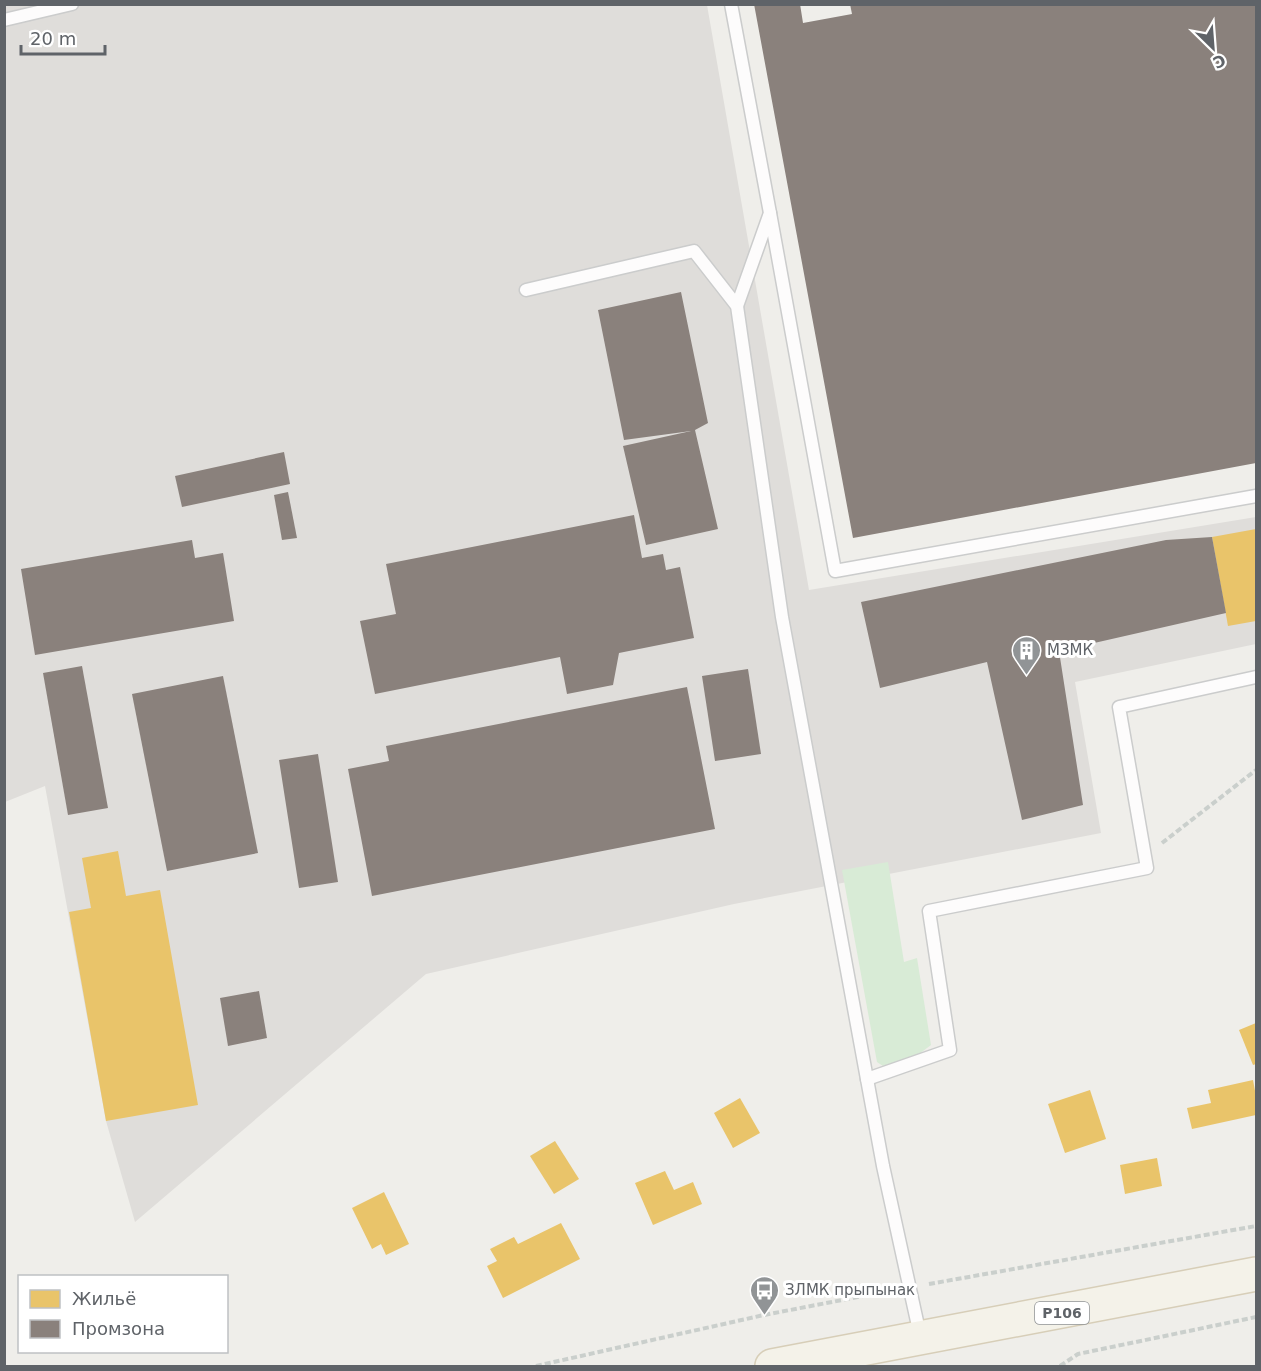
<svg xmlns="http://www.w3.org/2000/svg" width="1261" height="1371" font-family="'DejaVu Sans',sans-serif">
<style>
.industrial{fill:#dfddda}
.green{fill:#d8ebd6}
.homes{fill:#e9c46a}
.industry{fill:#8a817c}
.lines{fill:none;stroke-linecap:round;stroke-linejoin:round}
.lane-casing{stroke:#cbcccc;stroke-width:15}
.primary-casing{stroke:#d7ceb8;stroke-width:36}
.path{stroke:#cacfcc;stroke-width:4;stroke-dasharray:6 3;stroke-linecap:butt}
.lane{stroke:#fdfcfc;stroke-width:12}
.primary{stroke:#f4f2e9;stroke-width:33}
.labels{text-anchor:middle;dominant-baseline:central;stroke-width:6;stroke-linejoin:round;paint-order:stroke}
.shield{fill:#fff;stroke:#8f9295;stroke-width:1.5}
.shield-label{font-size:14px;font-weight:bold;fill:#5f6368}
.poi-label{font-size:15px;fill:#5f6368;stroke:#fff;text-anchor:start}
</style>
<rect width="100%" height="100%" fill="#efeeea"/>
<polygon class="industrial" points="5,5 707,5 809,590 1256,517 1256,644 1075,682 1101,833 734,904 426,974 135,1222 106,1121 45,786 5,802"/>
<polygon class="green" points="888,862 904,962 917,958 931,1045 911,1060 883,1066 877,1062 842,870"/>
<g class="homes">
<polygon points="1256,529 1256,621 1228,626 1212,537"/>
<polygon points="118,851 126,896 160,890 198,1105 106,1121 69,912 91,908 82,858"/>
<polygon points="1256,1023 1256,1064 1253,1065 1239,1030"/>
<polygon points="1253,1080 1256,1096 1256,1115 1192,1129 1187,1108 1211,1103 1208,1090"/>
<polygon points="1090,1090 1106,1139 1065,1153 1048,1104"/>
<polygon points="740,1098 760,1133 733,1148 714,1113"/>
<polygon points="555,1141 579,1179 554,1194 530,1156"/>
<polygon points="1157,1158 1162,1186 1125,1194 1120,1165"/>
<polygon points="665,1171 674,1190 693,1182 702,1204 653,1225 635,1183"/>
<polygon points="384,1192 409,1244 386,1255 381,1244 372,1249 352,1208"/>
<polygon points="561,1223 580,1259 503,1298 487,1266 497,1261 490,1249 514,1237 518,1244"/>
</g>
<g class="industry">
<polygon points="754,4 800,4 803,23 852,14 850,4 1256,4 1256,463 853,538"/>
<polygon points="681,292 708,423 695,430 718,529 646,545 623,446 691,431 624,440 598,310"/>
<polygon points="284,452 290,484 182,507 175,476"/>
<polygon points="288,492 297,538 282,540 274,495"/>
<polygon points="634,515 642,558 663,554 666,570 680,567 694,638 619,653 613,685 567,694 560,657 375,694 360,621 396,614 386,564"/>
<polygon points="1212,537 1226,613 1059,651 1083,805 1022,820 987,662 880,688 861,602 1166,540"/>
<polygon points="192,540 195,558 223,553 234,621 35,655 21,569"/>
<polygon points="82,666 108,808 68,815 43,673"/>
<polygon points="748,669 761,754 715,761 702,676"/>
<polygon points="223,676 258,853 167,871 132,694"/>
<polygon points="687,687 715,829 372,896 348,769 389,761 386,746"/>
<polygon points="318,754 338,882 299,888 279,760"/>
<polygon points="259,991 267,1038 228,1046 220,998"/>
</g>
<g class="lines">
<defs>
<g id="lane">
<polyline points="731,4 770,213 737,306"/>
<polyline points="4,20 72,4"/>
<polyline points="770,213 835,571 1256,496"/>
<polyline points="526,290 694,251 737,306 782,617 883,1166 920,1335"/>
<polyline points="867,1079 950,1050 929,911 1147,868 1119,707 1256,677"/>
</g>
<polyline id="primary" points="772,1366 1256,1274"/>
</defs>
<use href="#lane" class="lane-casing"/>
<use href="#primary" class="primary-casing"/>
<g class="path">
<polyline points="1162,843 1256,770"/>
<polyline points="929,1284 1256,1226"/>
<polyline points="536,1366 764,1315 889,1291"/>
<polyline points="1060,1366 1078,1354 1256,1317"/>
</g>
<use href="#lane" class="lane"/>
<use href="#primary" class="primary"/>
</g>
<defs>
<symbol id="building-pin" viewBox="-11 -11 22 30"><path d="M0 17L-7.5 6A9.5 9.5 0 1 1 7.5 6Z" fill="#919496" stroke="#fff"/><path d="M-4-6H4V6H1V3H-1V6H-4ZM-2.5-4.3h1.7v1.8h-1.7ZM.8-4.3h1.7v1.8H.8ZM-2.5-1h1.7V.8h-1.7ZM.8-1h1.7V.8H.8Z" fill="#fff"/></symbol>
<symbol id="bus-pin" viewBox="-11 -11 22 30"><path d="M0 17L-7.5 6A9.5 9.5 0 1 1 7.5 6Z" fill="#919496" stroke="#fff"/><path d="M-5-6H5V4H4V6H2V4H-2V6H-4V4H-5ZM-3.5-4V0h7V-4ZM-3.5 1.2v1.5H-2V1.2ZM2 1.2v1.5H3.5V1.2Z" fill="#fff"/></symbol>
</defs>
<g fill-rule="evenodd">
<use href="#building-pin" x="1010" y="634" width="33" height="45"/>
<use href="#bus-pin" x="748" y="1274" width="33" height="45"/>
</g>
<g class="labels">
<rect class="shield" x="1035" y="1302" width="54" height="22" rx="4.5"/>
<g class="shield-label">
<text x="1062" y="1313">Р106</text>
</g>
<g class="poi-label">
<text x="1047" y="650">МЗМК</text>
<text x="785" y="1290">ЗЛМК прыпынак</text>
</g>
</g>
<rect width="1261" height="1371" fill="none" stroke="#5f6368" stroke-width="12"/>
<rect x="18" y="1275" width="210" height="78" fill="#ffffff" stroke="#bfc1c3" stroke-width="1.5"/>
<rect x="30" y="1290" width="30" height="18" fill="#e9c46a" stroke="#bfc1c3" stroke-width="1.5"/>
<text x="72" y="1305" font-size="18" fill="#5f6368">Жильё</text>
<rect x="30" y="1320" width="30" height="18" fill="#8a817c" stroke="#bfc1c3" stroke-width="1.5"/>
<text x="72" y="1335" font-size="18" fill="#5f6368">Промзона</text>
<g transform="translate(1213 48) rotate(155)" stroke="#ffffff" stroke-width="4.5" paint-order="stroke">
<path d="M0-4.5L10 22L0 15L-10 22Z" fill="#5f6368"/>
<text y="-9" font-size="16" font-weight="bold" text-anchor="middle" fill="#5f6368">С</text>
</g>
<path d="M21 45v9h84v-9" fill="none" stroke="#5f6368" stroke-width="3"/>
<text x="30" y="45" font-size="18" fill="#5f6368" stroke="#ffffff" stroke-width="4.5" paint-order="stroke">20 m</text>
</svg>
